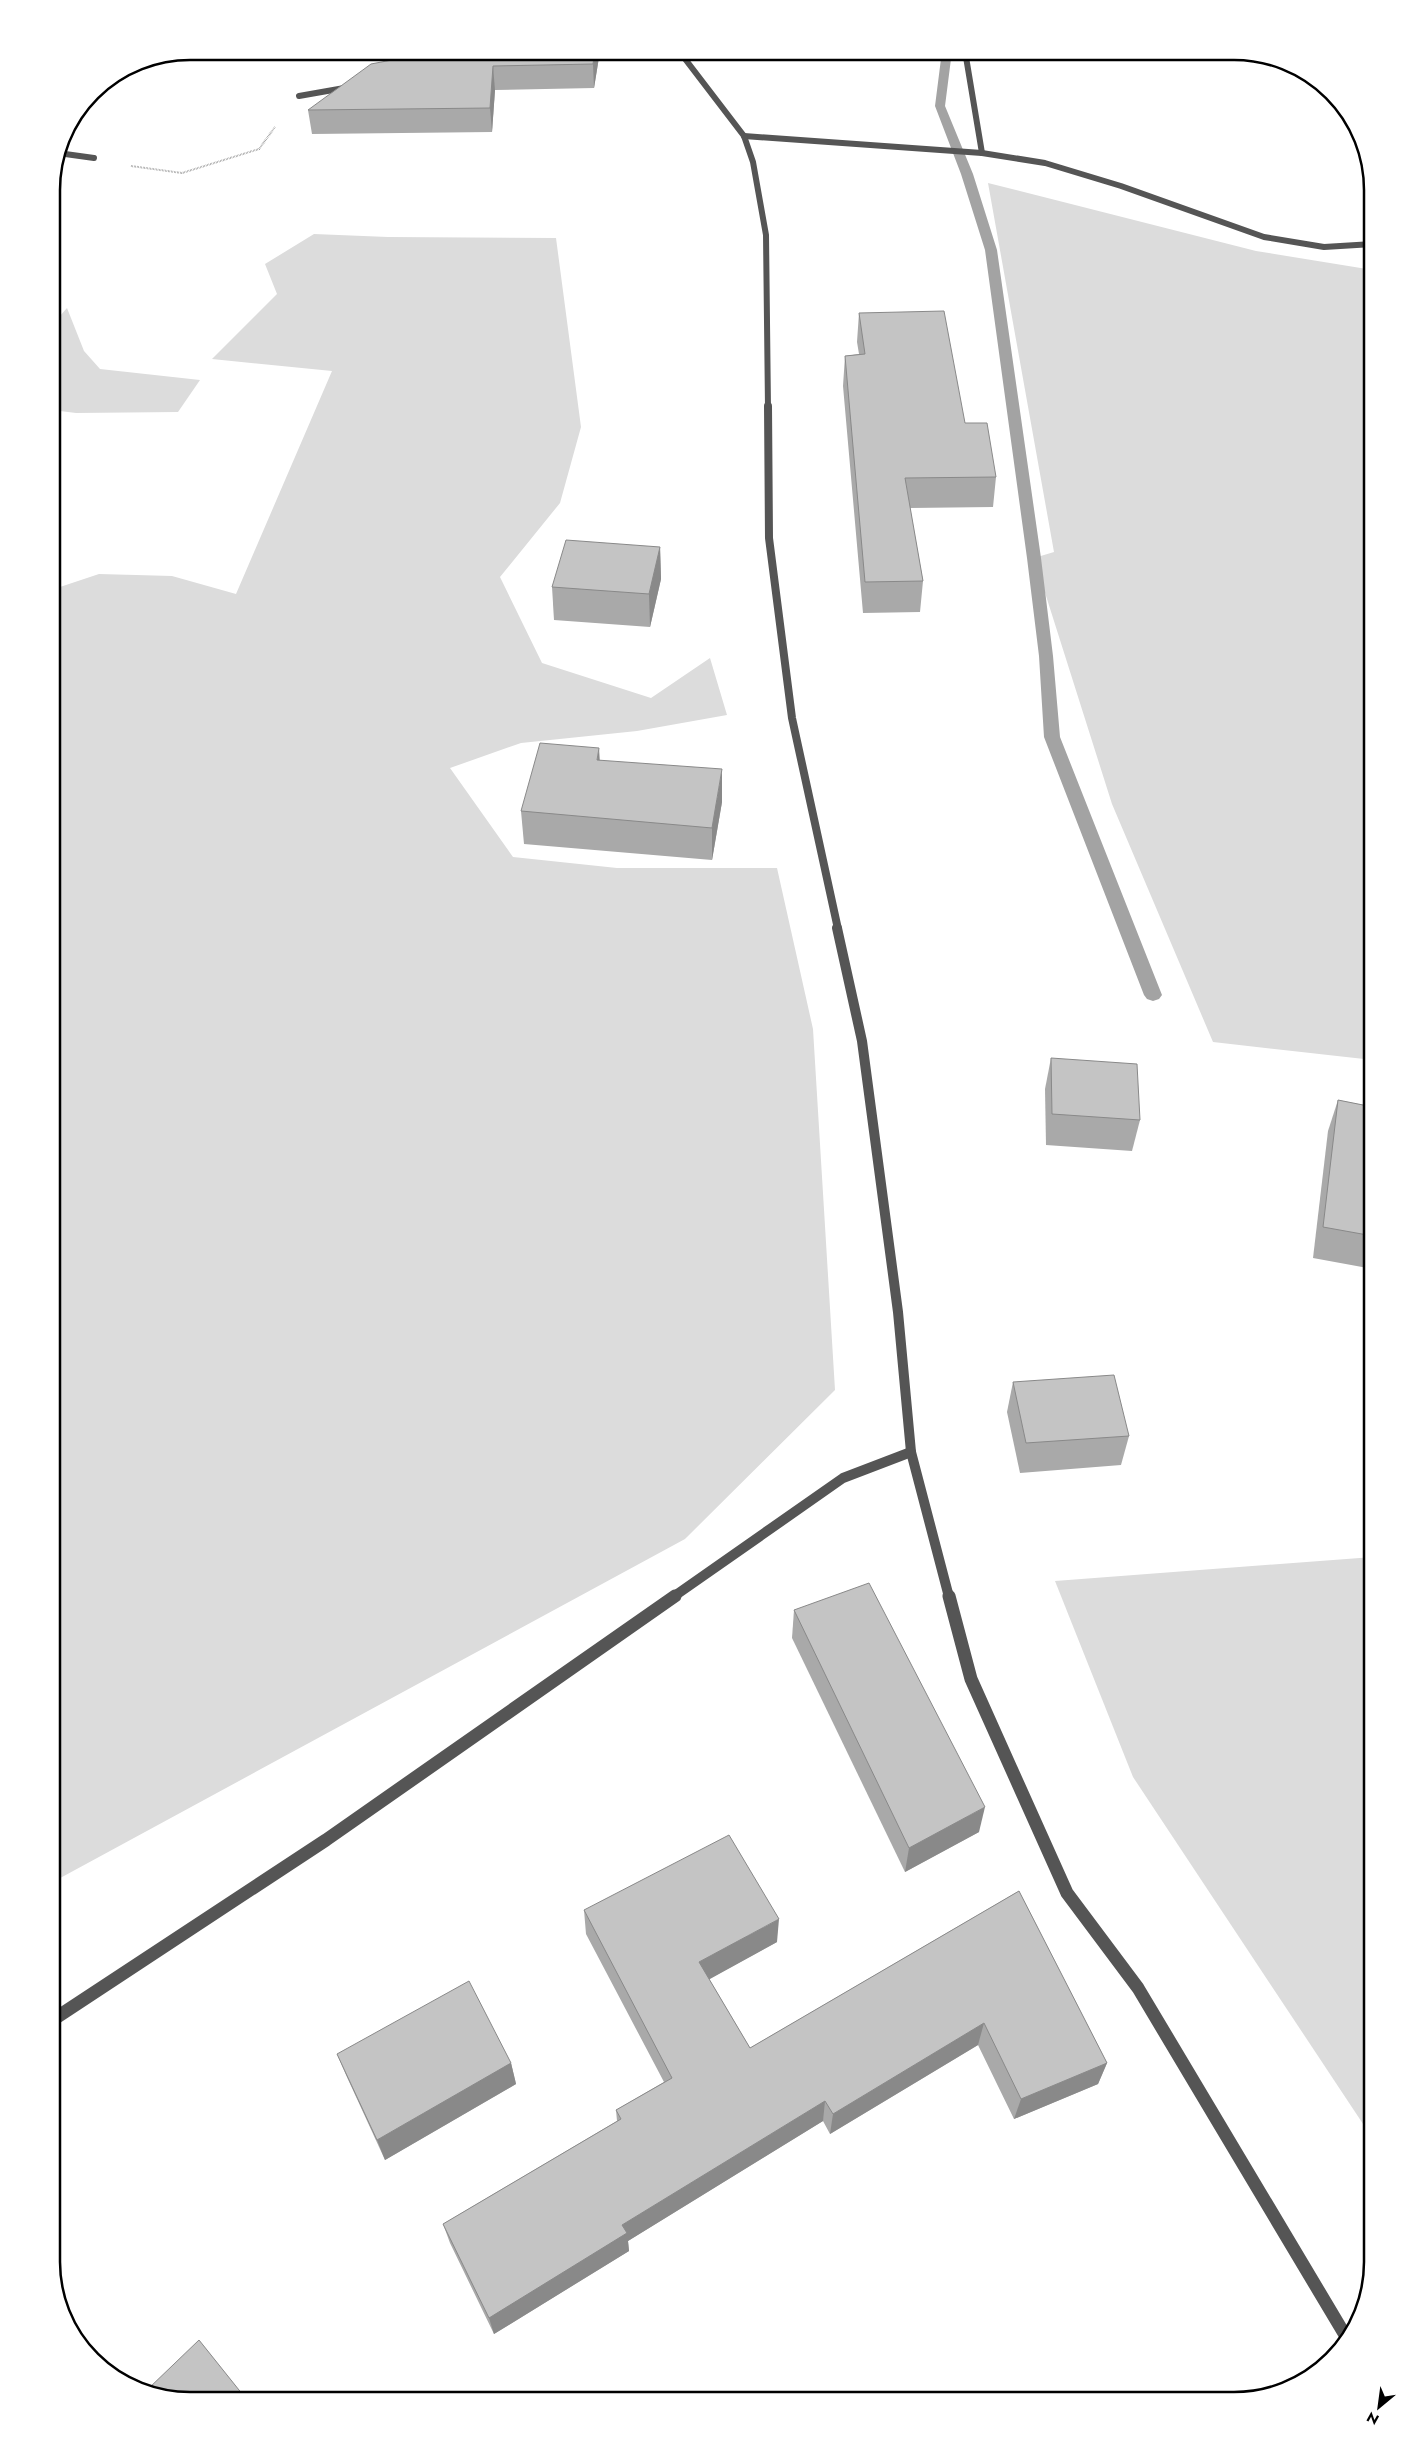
<svg xmlns="http://www.w3.org/2000/svg" width="1424" height="2452" font-family="Jost,sans-serif">
<style>
.green{fill:#dcdcdc}
.lines{fill:none;stroke-linecap:round;stroke-linejoin:round}
.stream{fill:#a3a3a3;fill-rule:evenodd}
.path{stroke:#777;stroke-width:2;stroke-dasharray:0.5 1;stroke-linecap:butt}
.minor{stroke:#555;stroke-width:6}
.tertiary-far3{stroke:#555;stroke-width:6}
.tertiary-far2{stroke:#555;stroke-width:8}
.tertiary-far1{stroke:#555;stroke-width:10}
.tertiary{stroke:#555;stroke-width:13}
.wall{fill:#a9a9a9}
.shaded-wall{fill:#898989}
.building{fill:#c4c4c4;stroke:#898989}
.rim{fill:none;stroke:#000;stroke-width:2.5}
</style>
<rect width="100%" height="100%" fill="#fff"/>
<g class="green">
<polygon points="988,183 1256,251 1373,270 1373,1060 1213,1042 1112,804 1034,558 1054,552"/>
<polygon points="314,234 388,237 556,238 581,427 560,503 500,577 542,663 651,698 710,658 727,715 637,731 521,743 450,768 513,857 617,868 777,868 813,1029 835,1390 685,1539 51,1883 51,590 99,574 172,576 236,594 332,371 212,359 277,294 265,264"/>
<polygon points="67,308 84,351 100,369 200,380 178,412 76,413 52,410 52,325"/>
<polygon points="1373,1557 1373,2139 1133,1777 1055,1581"/>
</g>
<g class="lines">
<polygon class="stream" points="942,51 952,51 945,106 973,174 997,250 1041,558 1053,656 1060,737 1162,995 1159,999 1153,1001 1147,999 1144,995 1044,737 1039,656 1027,558 985,250 961,174 935,106"/>
<polyline class="path" points="131,166 182,173 259,149 275,127"/>
<g class="minor">
<polyline points="965,51 982,153"/>
<polyline points="299,96 350,87"/>
<polyline points="744,136 982,153 1045,163 1121,186 1264,237 1324,247 1373,244"/>
<polyline points="58,153 94,158"/>
</g>
<polyline class="tertiary-far3" points="679,51 744,136 753,162 766,235 768,408"/>
<polyline class="tertiary-far2" points="768,406 769,538 792,718 838,929"/>
<g class="tertiary-far1">
<polyline points="837,928 862,1041 898,1312 911,1452 949,1597"/>
<polyline points="673,1597 843,1478 911,1452"/>
</g>
<g class="tertiary">
<polyline points="949,1596 971,1679 1067,1893 1138,1988 1348,2340"/>
<polyline points="51,2021 326,1840 675,1596"/>
</g>
</g>
<g class="wall">
<polygon points="389,51 600,51 594,88 495,90 492,132 312,134 308,110 390,60"/>
<polygon points="859,313 965,423 996,477 993,507 910,508 923,581 920,612 863,613 843,386 845,356 859,354 857,342"/>
<polygon points="660,547 661,579 650,627 554,620 552,587"/>
<polygon points="600,760 722,802 712,860 524,844 521,811"/>
<polygon points="1051,1058 1140,1120 1132,1151 1046,1145 1045,1089"/>
<polygon points="1338,1100 1373,1107 1373,1269 1313,1258 1328,1131"/>
<polygon points="1013,1382 1129,1436 1121,1465 1020,1473 1007,1412"/>
<polygon points="794,1610 979,1832 905,1872 792,1638"/>
<polygon points="1019,1891 1107,2063 1098,2084 1014,2119 978,2045 830,2134 823,2121 628,2241 629,2251 494,2334 450,2243 443,2224 617,2121 616,2110 664,2082 586,1934 584,1910 777,1942 709,1979 750,2048"/>
<polygon points="337,2054 511,2063 516,2084 385,2160 346,2075"/>
</g>
<g class="shaded-wall">
<polygon points="480,51 510,51 481,72"/>
<polygon points="595,51 600,51 594,88 593,64"/>
<polygon points="493,66 495,90 492,132 490,108"/>
<polygon points="660,547 661,579 650,627 649,594"/>
<polygon points="599,748 601,780 597,760"/>
<polygon points="722,769 722,802 712,860 712,828"/>
<polygon points="985,1807 979,1832 905,1872 909,1848"/>
<polygon points="779,1919 777,1942 699,1985 699,1962"/>
<polygon points="984,2023 978,2045 830,2134 833,2114"/>
<polygon points="511,2063 516,2084 385,2160 377,2140"/>
<polygon points="1107,2063 1098,2084 1014,2119 1021,2099"/>
<polygon points="825,2101 823,2121 628,2241 629,2251 494,2334 489,2318 622,2225"/>
</g>
<g class="building">
<polygon points="491,51 595,51 593,64 493,66 490,108 308,110 371,64 397,59 482,58"/>
<polygon points="944,311 965,423 987,423 996,477 905,478 923,581 865,582 845,356 865,354 859,313"/>
<polygon points="566,540 660,547 649,594 552,587"/>
<polygon points="540,743 599,748 597,760 722,769 712,828 521,811"/>
<polygon points="1051,1058 1137,1064 1140,1120 1052,1114"/>
<polygon points="1338,1100 1373,1107 1373,1236 1323,1227"/>
<polygon points="1114,1375 1129,1436 1026,1443 1013,1382"/>
<polygon points="869,1583 985,1807 909,1848 794,1610"/>
<polygon points="729,1835 779,1919 699,1962 750,2048 1019,1891 1107,2063 1021,2099 984,2023 833,2114 825,2101 622,2225 627,2233 489,2318 443,2224 621,2119 616,2110 672,2078 584,1910"/>
<polygon points="469,1981 511,2063 377,2140 337,2054"/>
<polygon points="199,2340 247,2400 182,2400 148,2389"/>
</g>
<path d="M0 0H1424V2452H0ZM190 60H1234A130 130 0 0 1 1364 190V2262A130 130 0 0 1 1234 2392H190A130 130 0 0 1 60 2262V190A130 130 0 0 1 190 60Z" fill="#fff" fill-rule="evenodd"/>
<path class="rim" d="M190 60H1234A130 130 0 0 1 1364 190V2262A130 130 0 0 1 1234 2392H190A130 130 0 0 1 60 2262V190A130 130 0 0 1 190 60Z"/>
<g transform="translate(1379 2407) rotate(209)" stroke="#ffffff" stroke-width="4" paint-order="stroke">
<path d="M0-4L9 19L0 12L-9 19Z" fill="#000000"/>
<text y="-8" font-size="14" font-weight="bold" text-anchor="middle" fill="#000000">N</text>
</g>
</svg>
